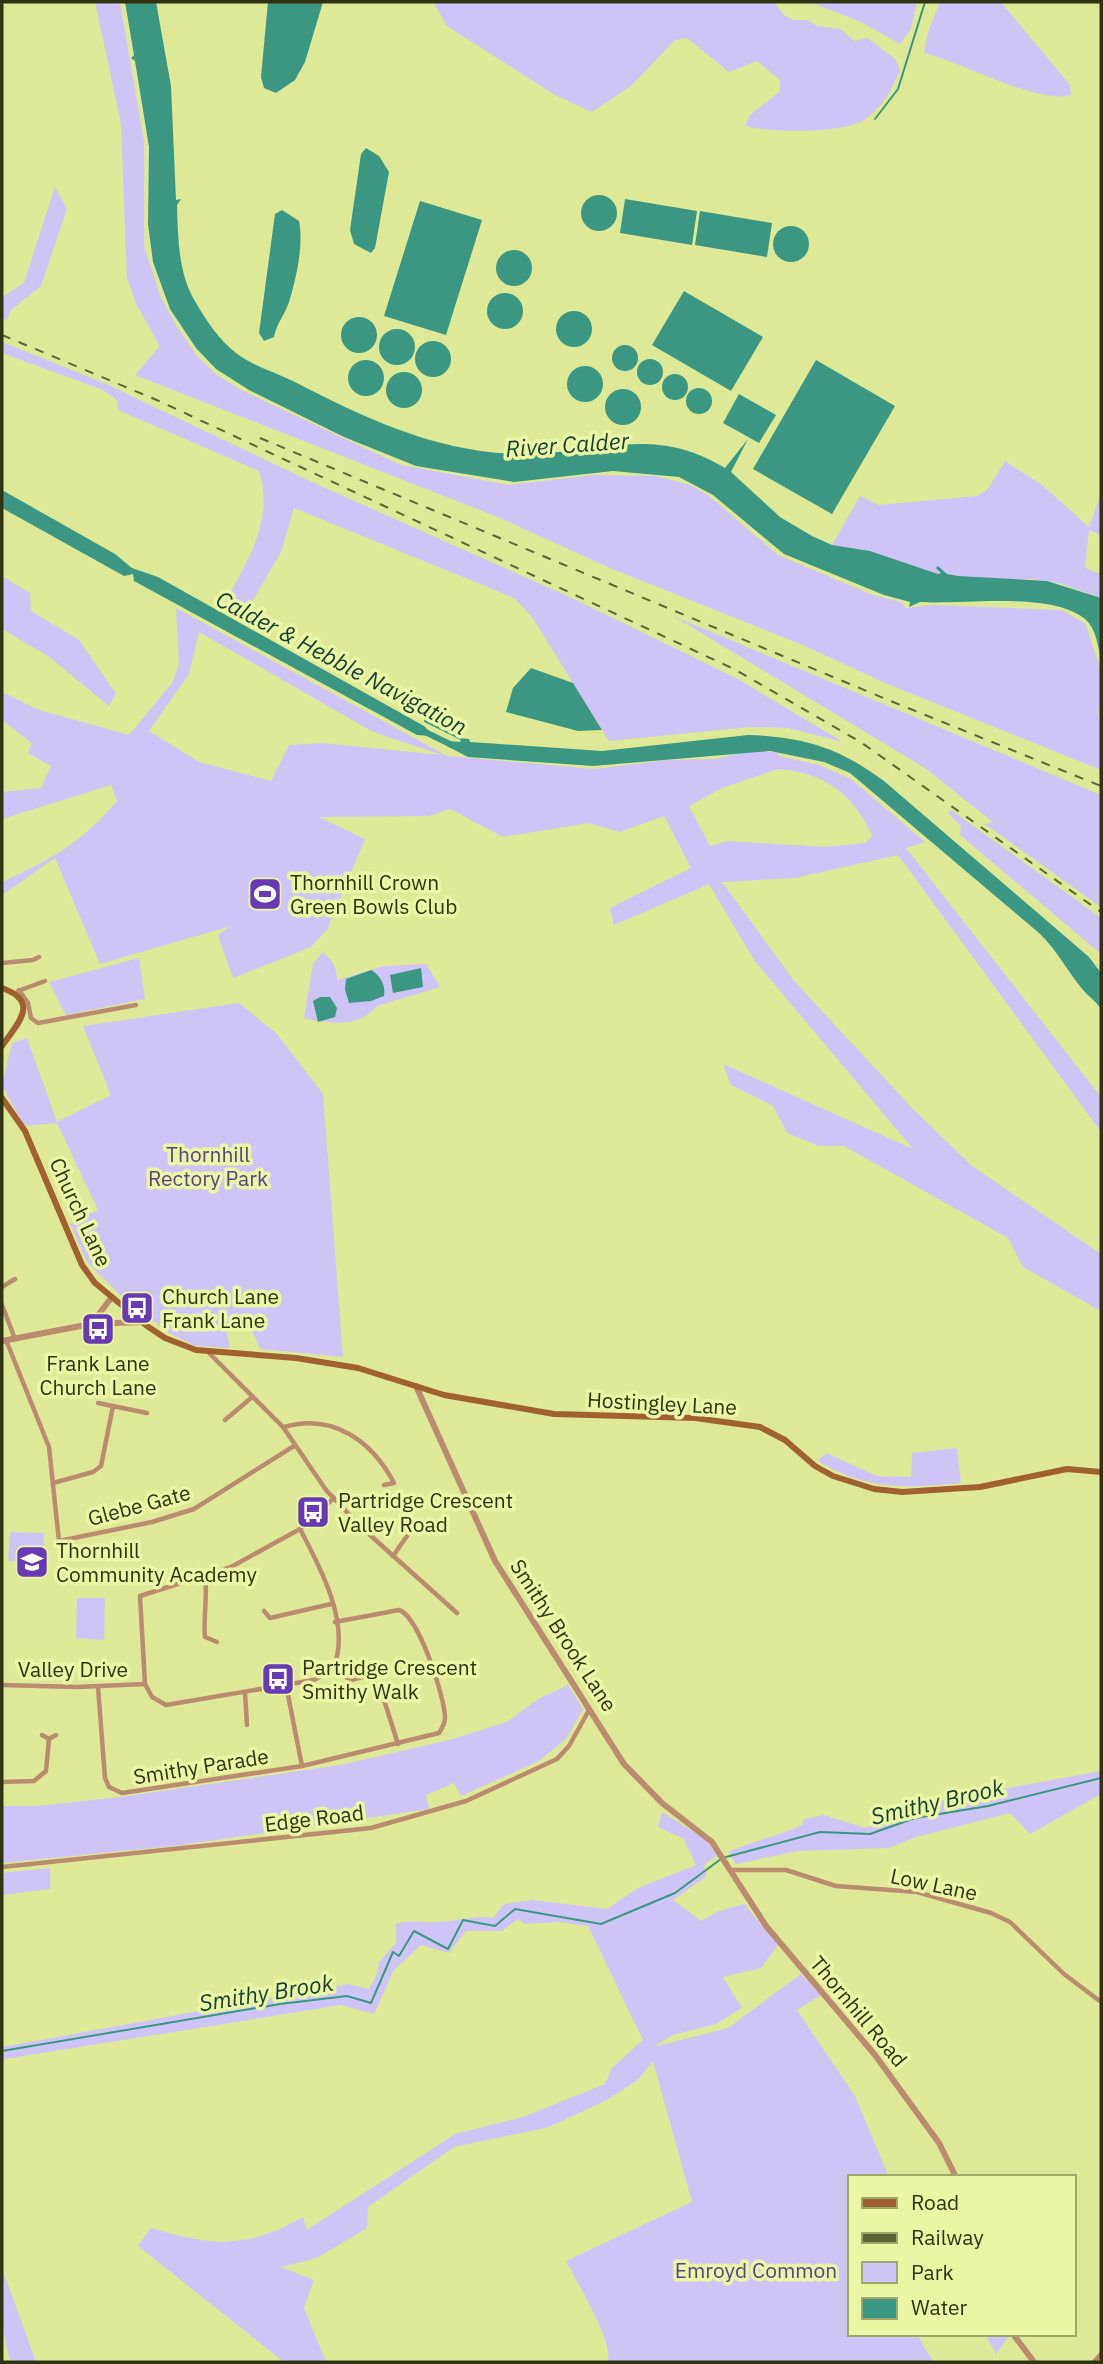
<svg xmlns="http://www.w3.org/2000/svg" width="1103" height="2364" font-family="'IBM Plex Sans',sans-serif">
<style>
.green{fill:#cfc4f6;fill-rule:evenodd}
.water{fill:#3c9782}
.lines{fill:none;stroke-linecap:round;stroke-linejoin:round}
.stream{stroke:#3c9782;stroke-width:2}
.canal{stroke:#3c9782;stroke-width:6}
.minor{stroke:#b88c6d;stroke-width:4.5}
.tertiary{stroke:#b88c6d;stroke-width:6}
.secondary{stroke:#a06131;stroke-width:6}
.rail{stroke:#5f6537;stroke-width:2;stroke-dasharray:9 9;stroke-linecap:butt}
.labels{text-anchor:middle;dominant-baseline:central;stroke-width:7;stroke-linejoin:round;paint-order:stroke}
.poi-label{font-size:21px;fill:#2f3312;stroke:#eaf6a4;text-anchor:start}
.park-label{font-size:21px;fill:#59418d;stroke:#eaf6a4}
.street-label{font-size:21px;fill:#2f3312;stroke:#eaf6a4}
.water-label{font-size:23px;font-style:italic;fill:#143d34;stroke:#eaf6a4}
</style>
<rect width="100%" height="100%" fill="#dde997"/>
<g class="green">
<polygon points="95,2 120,2 144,142 144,246 161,298 177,327 197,356 217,375 243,391 401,465 509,485 594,475 656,476 690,485 709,496 778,555 873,595 901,602 906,608 932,605 1061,610 1085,623 1101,670 1101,720 1094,702 1101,724 1101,770 885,683 805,646 610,568 500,518 135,375 160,346 136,304 127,278 121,124"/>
<path d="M433,2H774L784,15L793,20H808L817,26L841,29L854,41L868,38L895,59L900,69C893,88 883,106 867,118C848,134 769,133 745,126L750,115L780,91V80L757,61L729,72L687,38L675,40L632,85L592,112L555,95L447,26Z"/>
<polygon points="810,2 917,2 911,29 900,44 861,22"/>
<path d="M940,2H1001L1070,85L1071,95C1039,105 959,61 924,53L928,32Z"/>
<polygon points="55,187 67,209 41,286 11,310 7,320 2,318 2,297 24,283"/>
<path d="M2,342L104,383L312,482L574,599L738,679L843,742L788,728L749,727L609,741L532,617L514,598L294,508L281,552L242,619L223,607C246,563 275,522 259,471L118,410L117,400L103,390L2,353Z"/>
<polygon points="1005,461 1042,485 1089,527 1101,494 1101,535 1089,530 1085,568 1101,574 1101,598 1059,583 1032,579 997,580 938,574 870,551 832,545 860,496 879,505 977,496 988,489"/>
<polygon points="2,576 30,593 31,611 79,640 116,694 109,706 48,656 2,629"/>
<path d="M176,608L447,756L594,769L668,760L715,759L749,751L778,752L779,756L819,765L851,779L925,842L906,848L1101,1097V1132L898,855L795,878L722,882L795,982L913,1109L972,1166L1101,1254V1311L1023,1267L1008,1238L844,1146H819L787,1133L773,1106L731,1085L723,1064L913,1149L754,960L709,884L614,925L610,908L691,868L664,816L620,832L588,823L503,837L450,809L429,816L319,817L365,839L327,930L311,947L233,978L218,935L231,926L100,964L55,858L2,895V882C50,860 83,842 117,801L111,785L2,819V792L41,788L51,766L28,753L32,743L2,720V692L39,710L129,735L172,683L179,664ZM199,632L373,732L442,755L323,743L289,745L271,781L199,762L149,731L189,674ZM778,769C825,773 854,794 872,836L866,843L825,847L728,841L710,846L689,806L722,788Z"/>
<polygon points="673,616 1101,795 1101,907 985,824 993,822 925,768"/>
<polygon points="951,810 1101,918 1101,954 960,835 961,826 948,813"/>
<path d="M323,952L334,964L338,980L384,966L426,964L440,987L377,1006C360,1028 328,1024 304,1018L313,964Z"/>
<polygon points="139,958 145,999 66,1015 49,982"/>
<polygon points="239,1003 277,1034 323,1094 343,1357 260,1349 250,1325 227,1332 230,1348 195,1346 167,1332 118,1293 87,1262 70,1224 98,1210 57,1123 24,1126 2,1085 12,1043 27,1038 57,1122 111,1095 83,1026"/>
<path d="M957,1448L961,1483C907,1488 867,1491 818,1461L826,1453L877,1476L911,1477L912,1453Z"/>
<polygon points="10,1532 44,1533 43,1562 8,1561"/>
<polygon points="77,1598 105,1598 104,1640 76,1638"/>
<polygon points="568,1685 583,1709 566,1739 539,1761 461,1796 454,1783 426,1795 429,1809 182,1845 2,1863 2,1806 38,1806 120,1797 340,1765 449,1740 507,1722 538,1699"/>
<path d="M1101,1771V1794L1030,1834L1010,1813L916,1837L889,1848L798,1851L736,1864L728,1852C753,1841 778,1836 802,1825L804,1819L824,1815L865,1828L943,1800Z"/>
<path d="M662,1812L706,1840L717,1855L703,1866L707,1876L673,1900L701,1921L719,1911L744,1904L778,1945L761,1968L723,1977L742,2008L716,2024L673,2035L653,2047L728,2028L801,1974L821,1995L797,2010L855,2096L889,2177H849V2334H917L933,2362H608C613,2340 577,2283 566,2261L692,2202L653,2061L638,2080L607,2100L549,2127L454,2147L368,2207L367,2228L317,2258L281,2267L314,2280L304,2308L326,2362H284L138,2246L151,2228C212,2246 245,2250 303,2217L307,2230L455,2134L523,2117L605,2084L612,2068L643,2040L588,1926L559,1922L524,1924L518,1919L502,1931H466L449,1953L421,1945L394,1970L374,2014L341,2005L5,2059L2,2067V2047L348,1984L369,1989L377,1974L379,1962L396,1943V1924C411,1919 421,1923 436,1922C456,1922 472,1915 493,1918L504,1904L532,1900L607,1909L638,1888L696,1865L684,1839L658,1827Z"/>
<polygon points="50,1868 50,1889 2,1895 2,1873"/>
<path d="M2,2268L36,2362H11C0,2333 2,2299 2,2268Z"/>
<polygon points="985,2334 1010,2334 1010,2335 996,2354"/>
</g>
<g class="water">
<path d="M125,2H156L171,86L176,200L181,199L177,205C178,238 178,274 196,303C206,320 220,341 236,353C253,366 274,372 293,381C365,418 435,452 518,454C596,455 652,423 725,468L748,439L731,472L780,517L812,536L832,545L870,551L938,574L941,573L936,568L938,566L947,574L958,576L1047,581L1101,598V659C1098,646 1096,628 1085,619C1050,591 964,605 920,602L909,607L910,602L884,595L784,554L713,495L679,477L613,471L514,482L416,466L344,437L249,390L216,369L196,348L170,309L153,262L148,224L149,147L135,61L131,58L134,55Z"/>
<polygon points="268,2 323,2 305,62 295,80 276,93 264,88 261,77"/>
<polygon points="366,148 379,156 389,172 375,248 371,253 354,244 350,230 361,154"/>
<circle cx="599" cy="213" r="18"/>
<polygon points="625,199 697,211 692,245 620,233"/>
<polygon points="420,201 482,220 446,335 384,316"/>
<path d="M282,210L299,221C304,245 296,279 289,302C285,315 277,322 274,337L264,341L259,333L275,214Z"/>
<polygon points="700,211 772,223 767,257 695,245"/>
<circle cx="791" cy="244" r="18"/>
<circle cx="514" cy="268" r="18"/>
<polygon points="684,291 763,337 731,391 652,345"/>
<circle cx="505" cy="311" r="18"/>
<circle cx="574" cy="329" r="18"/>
<circle cx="359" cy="335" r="18"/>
<circle cx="397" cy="347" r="18"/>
<circle cx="433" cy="359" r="18"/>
<circle cx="625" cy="358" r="13"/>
<circle cx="650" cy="372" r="13"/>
<circle cx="366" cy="378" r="18"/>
<polygon points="816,360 895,406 832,514 753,469"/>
<circle cx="585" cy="384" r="18"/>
<circle cx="404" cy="390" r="18"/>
<circle cx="675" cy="387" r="13"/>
<circle cx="699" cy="401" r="13"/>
<circle cx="623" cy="407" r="18"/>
<polygon points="739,394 776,415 759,443 723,423"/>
<polygon points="2,490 115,554 132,568 158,577 424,726 431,733 429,736 417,735 134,581 133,574 124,576 2,508"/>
<polygon points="531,668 573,683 602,730 578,731 506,712 513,688"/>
<path d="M748,735C804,737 838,747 884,781L1089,957L1101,973V1009C1096,1001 1088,996 1083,990C1068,972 1057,950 1039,933L850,773L824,762L770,751L593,766L468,757L445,745L447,741L461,742L459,738L469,739L470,742L602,751Z"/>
<polygon points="421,968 423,987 393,993 390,975"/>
<path d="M371,970C380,975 386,985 384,996L371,1001L349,1003L345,989L346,979Z"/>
<polygon points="320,997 330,997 337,1008 335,1017 318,1022 313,1001"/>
</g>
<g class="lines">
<g class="stream">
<polyline points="875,119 898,89 925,2"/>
<polyline points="425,721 459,738"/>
<polyline points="726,1857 820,1832 870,1834 915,1818 988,1806 1101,1778"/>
<polyline points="2,2051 280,2004 347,1996 371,2003 393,1952 399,1956 414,1931 448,1949 463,1920 495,1926 515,1909 601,1924 675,1893 721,1859"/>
</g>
<polyline class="canal" points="423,731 454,746"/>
<g class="minor">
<polyline points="2,963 33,960 39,957"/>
<polyline points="19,990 28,1003 31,1018 38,1023 136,1005"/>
<polyline points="18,991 45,981"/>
<polyline points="2,1287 15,1279"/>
<polyline points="2,1305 15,1339"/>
<polyline points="6,1340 49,1447 59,1541 152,1522 194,1509 294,1446"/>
<polyline points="208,1352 283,1427 326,1490 361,1527 457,1613"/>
<polyline points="98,1403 147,1413"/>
<polyline points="225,1420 251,1398"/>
<path d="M284,1427C333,1413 372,1441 394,1483L384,1485"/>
<polyline points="53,1483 93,1472 101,1466 113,1406"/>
<polyline points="407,1522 418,1529"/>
<path d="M300,1529C320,1567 352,1625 333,1669L314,1680L166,1705L152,1697L145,1684L140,1596L231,1567L300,1529L334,1498"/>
<polyline points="393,1556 414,1526"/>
<path d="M205,1576C208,1597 203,1616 205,1637L217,1642"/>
<polyline points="264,1611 270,1618 331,1604"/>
<polyline points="333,1669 351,1680 374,1674"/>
<polyline points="2,1685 77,1687 145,1684"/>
<polyline points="286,1685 302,1766"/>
<path d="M98,1687L105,1778L109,1787L122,1793L302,1766L439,1733C442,1728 445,1724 445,1718C445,1698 419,1616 399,1610L335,1622"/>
<polyline points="245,1693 247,1725"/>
<polyline points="384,1700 398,1744"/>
<polyline points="42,1735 49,1739"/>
<polyline points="2,1782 34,1781 46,1771 49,1739 56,1735"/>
<polyline points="2,1867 371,1828 466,1801 557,1759 569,1746 589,1710"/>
<polyline points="731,1870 786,1870 836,1886 917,1892 991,1913 1010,1922 1064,1974 1101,2002"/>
<polyline points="1094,2362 1101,2354"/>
</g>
<g class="tertiary">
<polyline points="91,1324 112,1297"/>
<polyline points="2,1341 91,1324 142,1322"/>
<polyline points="416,1386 495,1561 624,1764 662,1803 712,1842 766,1926 875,2055 939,2143 956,2177"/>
<polyline points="1013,2334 1034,2362"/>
</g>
<g class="secondary">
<path d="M2,988C42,1002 16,1025 2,1046"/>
<polyline points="2,1098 25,1131 82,1265 95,1283 147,1326 165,1338 196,1350 296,1358 358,1368 444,1395 554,1414 695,1418 760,1427 785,1440 815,1466 833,1476 874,1489 902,1492 980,1487 1067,1469 1101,1472"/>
</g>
<g class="rail">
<polyline points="2,335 159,401 736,670 862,743 1101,912"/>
<polyline points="260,438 893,702 1101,786"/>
</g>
</g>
<defs>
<symbol id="stadium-square" viewBox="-11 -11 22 22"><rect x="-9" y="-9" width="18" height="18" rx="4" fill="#663ab2" stroke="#eaf6a4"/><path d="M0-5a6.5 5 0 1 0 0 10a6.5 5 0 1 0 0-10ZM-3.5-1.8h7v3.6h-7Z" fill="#fff"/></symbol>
<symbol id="bus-square" viewBox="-11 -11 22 22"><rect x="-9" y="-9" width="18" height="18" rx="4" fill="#663ab2" stroke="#eaf6a4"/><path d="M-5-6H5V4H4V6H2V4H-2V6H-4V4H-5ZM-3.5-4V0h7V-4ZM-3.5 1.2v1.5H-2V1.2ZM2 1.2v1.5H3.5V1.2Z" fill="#fff"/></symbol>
<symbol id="school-square" viewBox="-11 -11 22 22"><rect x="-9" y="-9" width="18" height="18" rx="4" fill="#663ab2" stroke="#eaf6a4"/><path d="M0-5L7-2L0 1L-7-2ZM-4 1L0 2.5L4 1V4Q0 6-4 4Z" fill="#fff"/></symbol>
</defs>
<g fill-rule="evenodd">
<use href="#stadium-square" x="246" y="875" width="38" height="38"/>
<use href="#bus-square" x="118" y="1289" width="38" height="38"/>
<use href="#bus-square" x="79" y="1310" width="38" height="38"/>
<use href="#bus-square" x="294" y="1493" width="38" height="38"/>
<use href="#school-square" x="13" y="1543" width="38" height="38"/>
<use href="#bus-square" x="259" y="1660" width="38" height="38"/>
</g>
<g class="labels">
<g class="poi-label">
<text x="290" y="882">Thornhill Crown<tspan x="290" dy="24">Green Bowls Club</tspan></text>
<text x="162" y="1296">Church Lane<tspan x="162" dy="24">Frank Lane</tspan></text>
<text x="98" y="1363" text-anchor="middle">Frank Lane<tspan x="98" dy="24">Church Lane</tspan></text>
<text x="338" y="1500">Partridge Crescent<tspan x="338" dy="24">Valley Road</tspan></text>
<text x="56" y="1550">Thornhill<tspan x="56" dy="24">Community Academy</tspan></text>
<text x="302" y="1667">Partridge Crescent<tspan x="302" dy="24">Smithy Walk</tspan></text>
</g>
<g class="park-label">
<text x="208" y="1154">Thornhill<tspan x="208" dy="24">Rectory Park</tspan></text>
<text x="756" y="2270">Emroyd Common</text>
</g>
<g class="street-label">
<text transform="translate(81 1212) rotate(65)">Church Lane</text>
<text transform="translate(662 1403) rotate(3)">Hostingley Lane</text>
<text transform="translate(139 1505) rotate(-15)">Glebe Gate</text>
<text transform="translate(564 1635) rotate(57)">Smithy Brook Lane</text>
<text x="73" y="1669">Valley Drive</text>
<text transform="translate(201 1766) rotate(-9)">Smithy Parade</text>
<text transform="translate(314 1818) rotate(-7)">Edge Road</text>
<text transform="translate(934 1884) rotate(12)">Low Lane</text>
<text transform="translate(859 2011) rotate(50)">Thornhill Road</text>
</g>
<g class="water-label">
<text transform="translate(567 444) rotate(-4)">River Calder</text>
<text transform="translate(342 662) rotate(28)">Calder &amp; Hebble Navigation</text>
<text transform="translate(937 1801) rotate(-13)">Smithy Brook</text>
<text transform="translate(266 1992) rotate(-9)">Smithy Brook</text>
</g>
</g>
<rect width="1103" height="2364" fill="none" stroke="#2f3312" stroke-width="7"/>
<rect x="848" y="2175" width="228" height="161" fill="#eaf6a4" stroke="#9fa86a" stroke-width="2"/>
<rect x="862" y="2198" width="35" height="10" fill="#a06131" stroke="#9fa86a" stroke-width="2"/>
<text x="911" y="2210" font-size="21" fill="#2f3312">Road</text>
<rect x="862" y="2233" width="35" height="10" fill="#5f6537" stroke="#9fa86a" stroke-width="2"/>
<text x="911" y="2245" font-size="21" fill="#2f3312">Railway</text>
<rect x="862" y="2262" width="35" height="21" fill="#cfc4f6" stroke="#9fa86a" stroke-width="2"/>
<text x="911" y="2280" font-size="21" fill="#2f3312">Park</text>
<rect x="862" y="2298" width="35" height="21" fill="#3c9782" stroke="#9fa86a" stroke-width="2"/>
<text x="911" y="2315" font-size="21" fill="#2f3312">Water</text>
</svg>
